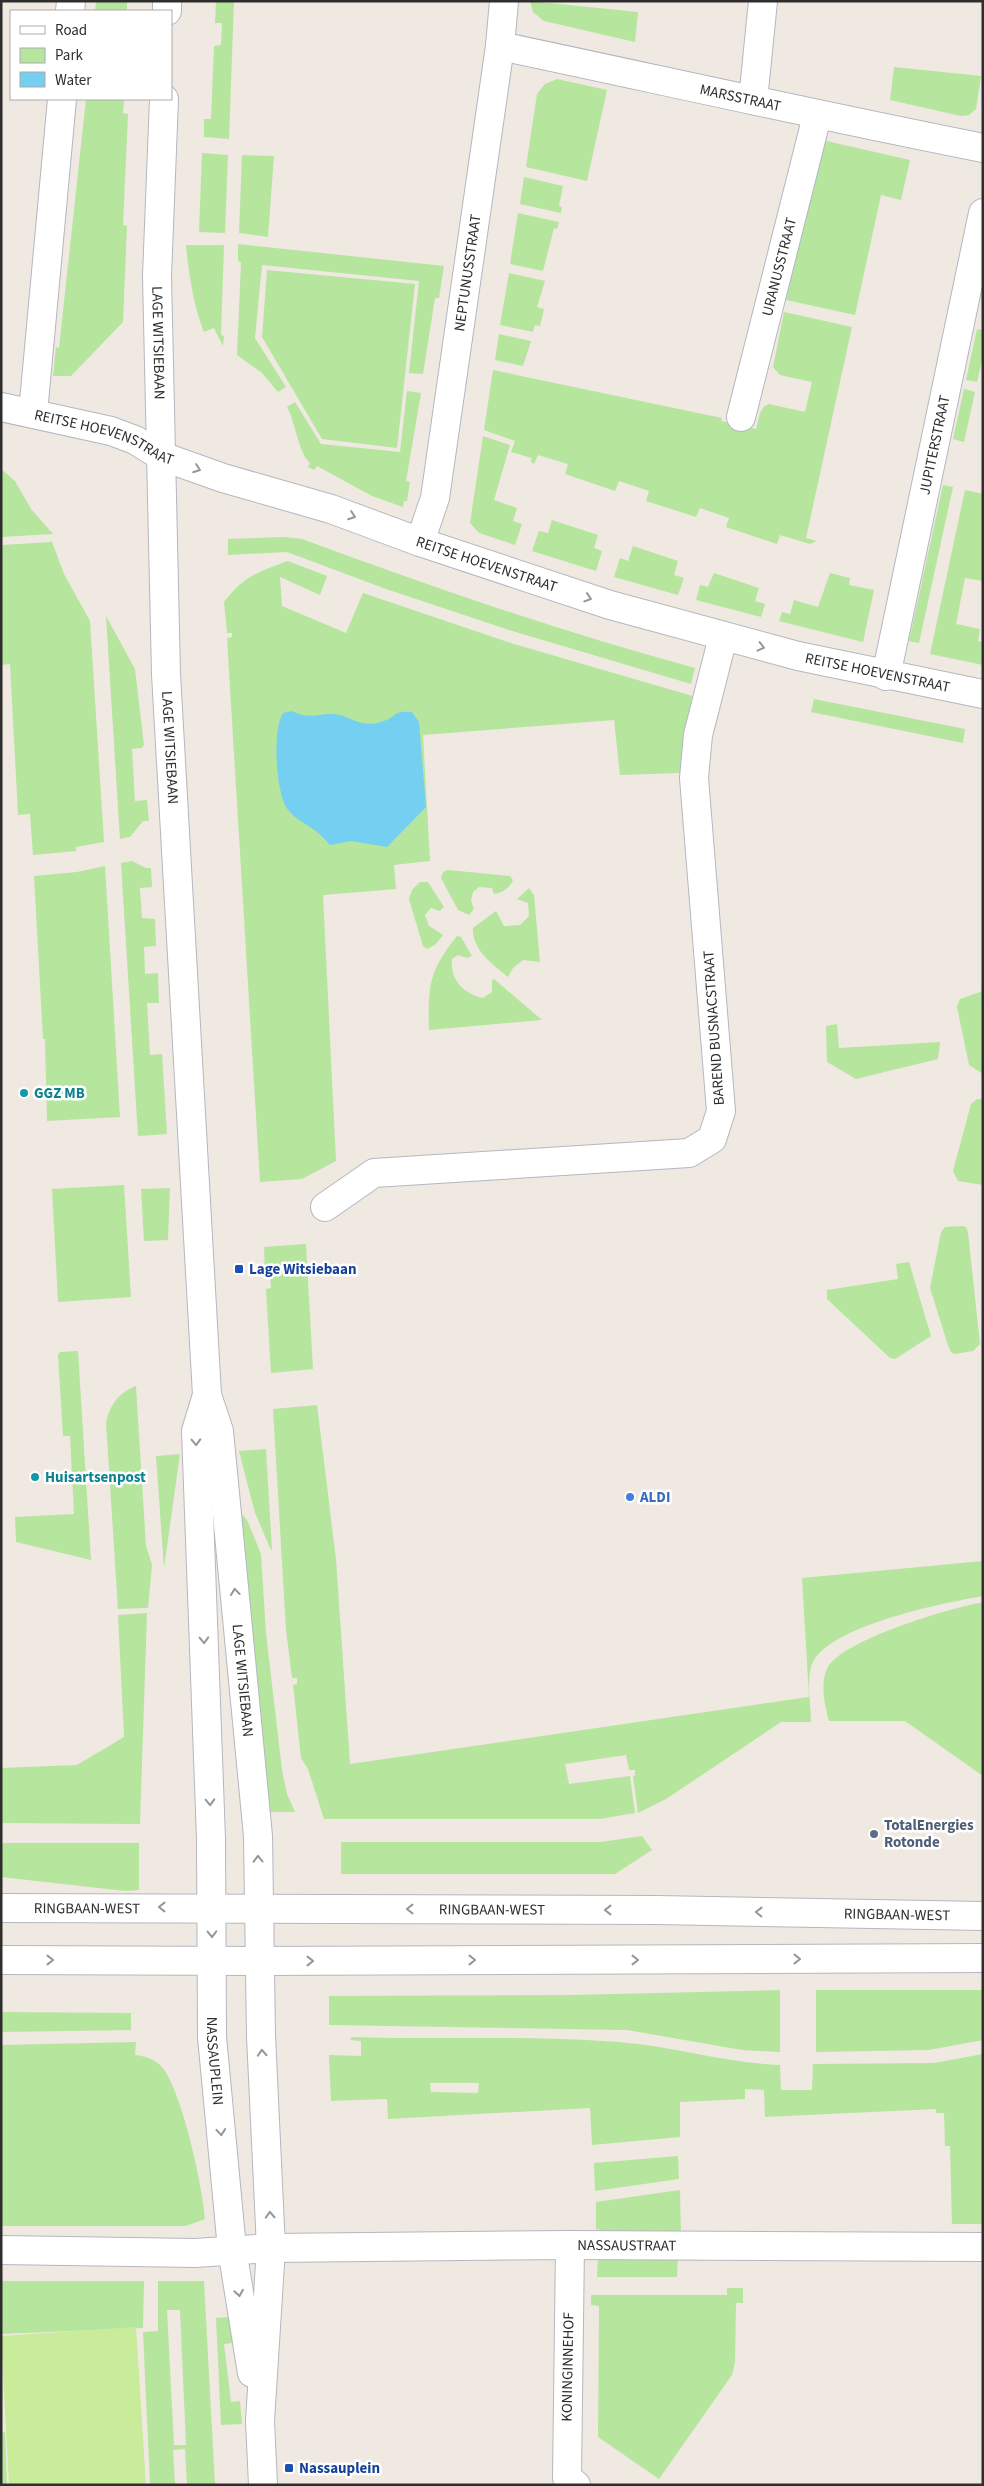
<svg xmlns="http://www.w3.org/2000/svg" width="984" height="2486" font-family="'Source Sans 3',sans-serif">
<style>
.green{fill:#b6e59e;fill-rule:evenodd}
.pitch{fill:#c9ec9a}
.water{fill:#75cff0}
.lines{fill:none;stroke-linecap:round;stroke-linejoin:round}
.minor-casing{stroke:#b4b7c1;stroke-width:30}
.secondary-casing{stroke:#b4b7c1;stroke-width:30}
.minor{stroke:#fff;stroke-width:28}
.secondary{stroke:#fff;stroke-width:28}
.oneway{stroke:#969696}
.culture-dot{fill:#0f9aa8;stroke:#fff;stroke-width:2}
.transit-dot{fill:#1a4fb4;stroke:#fff;stroke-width:2}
.shop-dot{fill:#3f7fe0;stroke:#fff;stroke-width:2}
.service-dot{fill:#5c6f8a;stroke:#fff;stroke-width:2}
.labels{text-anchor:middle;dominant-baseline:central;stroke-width:5;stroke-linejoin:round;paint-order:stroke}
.street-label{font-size:15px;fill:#2e2e2e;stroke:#fff}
.culture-label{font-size:15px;font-weight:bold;fill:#0d838f;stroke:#fff;text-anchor:start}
.transit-label{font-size:15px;font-weight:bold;fill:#164399;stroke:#fff;text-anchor:start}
.shop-label{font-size:15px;font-weight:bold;fill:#366cbe;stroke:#fff;text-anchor:start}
.service-label{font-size:15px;font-weight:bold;fill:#4e5e75;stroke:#fff;text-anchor:start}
</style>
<rect width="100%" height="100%" fill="#efe9e1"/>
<g class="green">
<polygon points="96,1 127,1 127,11 95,11"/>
<polygon points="216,1 234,1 229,139 204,137 204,119 211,119 214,46 221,45 222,23 215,23"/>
<polygon points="530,1 638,12 635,42 544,21 533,12"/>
<polygon points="894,67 981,76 976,109 969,115 961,116 890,100"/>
<polygon points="557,79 607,90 587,181 526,167 537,94 545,84"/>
<polygon points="86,99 124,99 123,113 128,114 123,225 127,226 123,322 71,376 53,376 56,347 59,348"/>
<polygon points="822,140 910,160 901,200 881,195 855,315 786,300"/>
<polygon points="202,153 228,155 225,233 199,232"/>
<polygon points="242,155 274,156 268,237 239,233"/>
<polygon points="524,177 563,186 559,206 562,207 561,213 520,204"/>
<polygon points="518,213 559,222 557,229 554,228 543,271 510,264"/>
<polygon points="238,244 444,266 439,298 435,298 423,374 409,373 419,281 262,265 255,338 286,387 278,392 262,373 237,355 241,263 238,260"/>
<path d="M186,245H224L221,335L224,336L223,346L214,328L204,332C193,304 189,275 186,245Z"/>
<polygon points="267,270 415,284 397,448 322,439 262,337"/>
<polygon points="509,273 545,281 537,307 544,309 540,326 535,325 533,332 500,325"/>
<path d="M784,312L852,327L806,538L817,541L810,544L780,535L777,544L726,527L729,518L700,508L696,517L646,501L649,491L619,481L615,491L565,474L568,464L538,455L534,464L531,462L532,458L511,452L515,441L484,430L493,370L722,418L721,421L756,429C759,419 759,407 769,404L805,412L812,382L780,375L773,367Z"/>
<polygon points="977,329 983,330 983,355 977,382 966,380"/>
<polygon points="499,334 531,341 523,366 495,360"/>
<polygon points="964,389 975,392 964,442 953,439"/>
<path d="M407,391L421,393L406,481L410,482L407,501H404L403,507L372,496L317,466L314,470L308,467L310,463C299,454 295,421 287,407L295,402L321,444L400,452Z"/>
<polygon points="483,436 510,445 494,500 517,508 513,521 522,524 515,545 479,533 470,523"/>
<polygon points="1,469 15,481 31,509 53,534 1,537"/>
<polygon points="943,485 953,487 919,643 909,641"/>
<polygon points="965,490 983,494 983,581 965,578 956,624 980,629 978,641 983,642 983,665 930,654"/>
<polygon points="552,520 598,535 594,548 602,551 596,571 532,551 539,531 548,533"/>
<path d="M285,537L302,539C432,587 562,632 695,668L691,684L509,630L386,589L287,552L228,555V539Z"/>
<polygon points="52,542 64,574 90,621 104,842 76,847 76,851 33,855 30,814 18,815 10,664 1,665 2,545"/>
<polygon points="633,546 678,561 674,575 684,578 678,595 614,577 620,558 628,561"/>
<path d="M288,561L327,576L320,595L280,577L282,606L346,633L363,593L514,644L696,697L680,773L620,775L614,720L423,735L430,861L394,865L396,889L323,895L336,1161L302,1179L260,1182L227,638L232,637V633H227L224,602C244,576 258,572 288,561Z"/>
<polygon points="714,573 759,588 755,601 765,604 761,617 696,600 700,585 708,587"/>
<polygon points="830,573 850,578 849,585 874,590 863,642 779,621 782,612 790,614 794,600 818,607"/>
<polygon points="106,616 135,669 144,745 142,748 132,749 135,801 147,800 149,821 143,821 130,837 120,839"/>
<polygon points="814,699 965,729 963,743 811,712"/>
<polygon points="132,861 146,868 151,868 152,887 140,888 142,918 155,919 156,946 144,947 145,974 158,973 159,1003 147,1003 150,1055 162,1054 167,1134 138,1136 121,863"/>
<polygon points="105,866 120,1117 47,1121 45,1039 43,1039 34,876 77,872"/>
<path d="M448,870L510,876L513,880C510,888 502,893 494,894L492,888L479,887L473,892L471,901L474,909L469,915L458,910L441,878L443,872Z"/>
<polygon points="420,882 428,882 444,907 440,911 431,908 425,915 429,926 443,935 436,944 427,949 423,946 409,899 412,890"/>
<path d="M529,888L534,895L540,962L523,960L513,968L508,977C492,964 472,950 473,928L496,911L504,926L520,925L529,916L528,903L517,899Z"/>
<path d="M457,936L461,937L472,956L467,958L458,955L452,959C450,980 463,993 483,998L492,992V980L494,979L542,1020L429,1030C428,985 429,971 457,936Z"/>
<polygon points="983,991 983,1074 969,1065 957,1007 960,999"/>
<polygon points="837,1024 839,1048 940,1042 938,1059 856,1079 827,1062 826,1026"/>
<polygon points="977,1099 983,1099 983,1185 958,1181 953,1171 971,1104"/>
<polygon points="124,1185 131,1297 58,1302 52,1189"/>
<polygon points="170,1188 168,1240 144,1241 141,1189"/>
<polygon points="962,1226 966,1227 968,1232 980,1344 973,1351 955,1354 951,1352 948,1345 930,1288 941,1232 945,1227"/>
<polygon points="306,1244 313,1369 271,1373 266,1289 271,1288 270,1274 265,1274 264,1247"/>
<polygon points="909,1262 931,1336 895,1359 890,1358 827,1299 827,1290 898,1279 896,1264"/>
<polygon points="78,1351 91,1560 16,1542 15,1517 74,1514 70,1436 63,1436 58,1355 60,1352"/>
<path d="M136,1386L146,1546L152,1565L148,1608L118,1609L106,1423C110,1405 118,1393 136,1386Z"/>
<path d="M317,1405L336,1559L350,1764L809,1697L802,1578L983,1561V1596C944,1603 829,1625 812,1664C806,1680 811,1705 811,1722H781L666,1799L638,1813L633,1776L635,1775V1770H629L626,1755L565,1764L569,1784L630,1776L635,1813L600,1819H324L308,1769L301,1758L293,1685L297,1684V1678H292L286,1630L273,1409Z"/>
<polygon points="266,1449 272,1550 271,1550 255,1513 239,1451"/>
<polygon points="180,1454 179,1461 164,1568 156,1456"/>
<polygon points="239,1514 244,1516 248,1522 261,1554 266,1633 282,1770 287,1794 295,1812 266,1812"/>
<path d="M983,1602V1776L905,1721H829C825,1706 820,1684 827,1669C840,1640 951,1608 983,1602Z"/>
<polygon points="147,1613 140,1824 1,1823 1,1768 77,1765 124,1737 118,1615"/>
<polygon points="642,1836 652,1850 615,1874 341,1874 341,1842 601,1842"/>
<polygon points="1,1843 139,1843 139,1890 125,1891 1,1877"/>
<polygon points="780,1990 780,2052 742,2050 627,2030 329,2025 329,1996 572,1995"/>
<polygon points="816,1990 983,1990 983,2040 929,2050 816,2052"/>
<polygon points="1,2012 131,2013 131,2030 1,2032"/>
<path d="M352,2037C440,2040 530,2035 618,2042C673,2046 725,2063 780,2065L781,2090H812L813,2064L934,2063L983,2054V2224H952L950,2146H945L944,2113H936V2109L765,2117L764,2090L745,2089V2099L680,2102V2137L592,2145L590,2108L388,2119L387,2099L331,2101L329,2055L361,2056V2041L350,2040ZM430,2083H479L478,2093L431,2092Z"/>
<path d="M136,2042L135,2055C145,2056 155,2059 162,2067C182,2091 203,2188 205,2219L186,2226H1V2045Z"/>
<polygon points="678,2156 679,2179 595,2191 594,2163"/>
<polygon points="680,2190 681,2237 601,2238 601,2230 596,2229 596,2202"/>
<polygon points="598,2257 678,2257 677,2277 597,2277"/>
<polygon points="1,2281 144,2281 143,2328 1,2334"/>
<path d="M158,2281H204L215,2485H187L185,2449L173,2450L175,2485H150L143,2332L158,2331ZM167,2310H180L186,2445H174Z"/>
<polygon points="727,2288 743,2288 743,2303 736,2303 735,2362 732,2375 659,2479 598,2437 599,2306 591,2305 591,2295 727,2295"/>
<polygon points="230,2317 233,2343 224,2344 231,2402 240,2401 242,2424 221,2425 216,2318"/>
<polygon points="5,2432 7,2485 1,2485 1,2433"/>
</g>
<polygon class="pitch" points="136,2327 146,2485 9,2485 1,2336"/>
<path class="water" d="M292,711C309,720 317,713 334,714C351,715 360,730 384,721C399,716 391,711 412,712L419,722L426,807L387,847L351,841L330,845C325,839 319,833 313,829C303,822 293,818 286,807C276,789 272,731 283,713Z"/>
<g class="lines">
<defs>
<g id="minor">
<polyline points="70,11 71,1"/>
<polyline points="167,11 167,1"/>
<path id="s1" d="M500,46C661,80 821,116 983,148"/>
<path id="s2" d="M164,99L157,276L166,674L207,1395L219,1431L258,1836L261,2036L271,2248L260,2421L263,2485"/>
<polyline points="753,100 763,1"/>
<path id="s3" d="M1,407L111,431L135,440L161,456L223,478L331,509L420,542L610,605L798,656L983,694"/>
<polyline points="33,413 62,99"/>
<path id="s4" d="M741,417L817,116"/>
<path id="s5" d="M420,542L435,498L500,46L504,1"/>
<path id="s6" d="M886,676L983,213"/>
<polyline points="325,1207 374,1173 689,1153 712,1139 721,1111 694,778 698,735 723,637"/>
<path id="s7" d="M207,1395L196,1431L211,1839L212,2037L232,2249L252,2373"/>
<polyline points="570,2245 567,2478 576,2485"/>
<path id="s8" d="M1,2250L195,2253L271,2248L570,2245L983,2247"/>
</g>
<g id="secondary">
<path id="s9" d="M1,1908L657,1910L983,1916"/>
<polyline points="1,1960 261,1961 983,1958"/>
</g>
</defs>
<use href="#minor" class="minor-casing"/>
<use href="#secondary" class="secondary-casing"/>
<use href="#minor" class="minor"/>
<use href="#secondary" class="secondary"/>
</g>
<defs><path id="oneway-chevron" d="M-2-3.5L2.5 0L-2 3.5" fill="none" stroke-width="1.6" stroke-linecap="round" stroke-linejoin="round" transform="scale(1.25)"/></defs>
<g class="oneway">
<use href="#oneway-chevron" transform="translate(197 469) rotate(20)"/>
<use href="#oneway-chevron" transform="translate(352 516) rotate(20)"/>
<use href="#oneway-chevron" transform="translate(588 598) rotate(18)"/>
<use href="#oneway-chevron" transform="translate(761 647) rotate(14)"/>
<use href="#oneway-chevron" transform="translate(196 1442) rotate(88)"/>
<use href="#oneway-chevron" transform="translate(235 1592) rotate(-96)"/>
<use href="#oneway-chevron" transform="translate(204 1640) rotate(88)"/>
<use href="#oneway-chevron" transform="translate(210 1802) rotate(88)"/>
<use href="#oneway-chevron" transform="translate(258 1859) rotate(-91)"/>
<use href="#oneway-chevron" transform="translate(162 1907) rotate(180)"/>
<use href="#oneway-chevron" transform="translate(410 1909) rotate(-180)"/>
<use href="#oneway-chevron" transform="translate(608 1910) rotate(-180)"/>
<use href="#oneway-chevron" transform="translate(759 1912) rotate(-179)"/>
<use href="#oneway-chevron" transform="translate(212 1934) rotate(89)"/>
<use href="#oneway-chevron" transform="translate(797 1959)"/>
<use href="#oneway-chevron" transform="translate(50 1960)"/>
<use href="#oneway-chevron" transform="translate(472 1960)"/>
<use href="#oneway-chevron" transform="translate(635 1960)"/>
<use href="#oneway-chevron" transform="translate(310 1961)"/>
<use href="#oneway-chevron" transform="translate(262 2053) rotate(-93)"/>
<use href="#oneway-chevron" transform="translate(221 2132) rotate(85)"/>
<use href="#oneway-chevron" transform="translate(270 2215) rotate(-93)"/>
<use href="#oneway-chevron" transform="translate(239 2293) rotate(81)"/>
</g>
<g class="culture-dot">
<circle cx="24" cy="1093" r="5"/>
<circle cx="35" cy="1477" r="5"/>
</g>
<g class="transit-dot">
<rect x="234" y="1264" width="10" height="10" rx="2.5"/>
<rect x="284" y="2463" width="10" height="10" rx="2.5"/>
</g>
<circle class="shop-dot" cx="630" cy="1497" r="5"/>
<circle class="service-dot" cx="874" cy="1834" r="5"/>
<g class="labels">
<g class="street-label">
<text stroke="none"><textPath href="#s1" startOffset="246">MARSSTRAAT</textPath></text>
<text stroke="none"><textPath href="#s4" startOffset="155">URANUSSTRAAT</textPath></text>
<text stroke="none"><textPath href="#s5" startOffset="274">NEPTUNUSSTRAAT</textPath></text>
<text stroke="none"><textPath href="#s2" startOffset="244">LAGE WITSIEBAAN</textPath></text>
<text stroke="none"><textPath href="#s3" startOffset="108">REITSE HOEVENSTRAAT</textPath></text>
<text stroke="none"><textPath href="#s6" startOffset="236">JUPITERSTRAAT</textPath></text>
<text stroke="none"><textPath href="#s3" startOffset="512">REITSE HOEVENSTRAAT</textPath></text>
<text stroke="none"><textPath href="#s3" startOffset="918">REITSE HOEVENSTRAAT</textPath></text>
<text stroke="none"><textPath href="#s2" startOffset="649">LAGE WITSIEBAAN</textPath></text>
<text transform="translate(714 1028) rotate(-94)">BAREND BUSNACSTRAAT</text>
<text stroke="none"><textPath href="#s2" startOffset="1586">LAGE WITSIEBAAN</textPath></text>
<text stroke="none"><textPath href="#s9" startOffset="86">RINGBAAN-WEST</textPath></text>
<text stroke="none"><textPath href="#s9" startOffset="491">RINGBAAN-WEST</textPath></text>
<text stroke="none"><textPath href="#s9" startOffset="896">RINGBAAN-WEST</textPath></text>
<text stroke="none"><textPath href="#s7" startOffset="668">NASSAUPLEIN</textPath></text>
<text stroke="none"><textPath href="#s8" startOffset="626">NASSAUSTRAAT</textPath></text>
<text transform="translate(568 2367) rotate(-89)">KONINGINNEHOF</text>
</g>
<g class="culture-label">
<text x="34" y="1093">GGZ MB</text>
<text x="45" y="1477">Huisartsenpost</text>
</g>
<g class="transit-label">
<text x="249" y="1269">Lage Witsiebaan</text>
<text x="299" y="2468">Nassauplein</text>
</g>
<g class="shop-label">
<text x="640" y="1497">ALDI</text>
</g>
<g class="service-label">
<text x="884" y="1825">TotalEnergies<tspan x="884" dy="17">Rotonde</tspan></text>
</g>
</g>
<rect width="984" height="2486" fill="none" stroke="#2e2e2e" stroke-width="5"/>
<rect x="10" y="10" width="162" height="90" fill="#ffffff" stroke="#ababab"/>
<rect x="20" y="26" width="25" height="8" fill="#ffffff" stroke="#ababab"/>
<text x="55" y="35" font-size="15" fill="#2e2e2e">Road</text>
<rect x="20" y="48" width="25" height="15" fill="#b6e59e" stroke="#ababab"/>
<text x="55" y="60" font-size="15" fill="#2e2e2e">Park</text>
<rect x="20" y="72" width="25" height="15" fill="#75cff0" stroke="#ababab"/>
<text x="55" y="85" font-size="15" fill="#2e2e2e">Water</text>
</svg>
